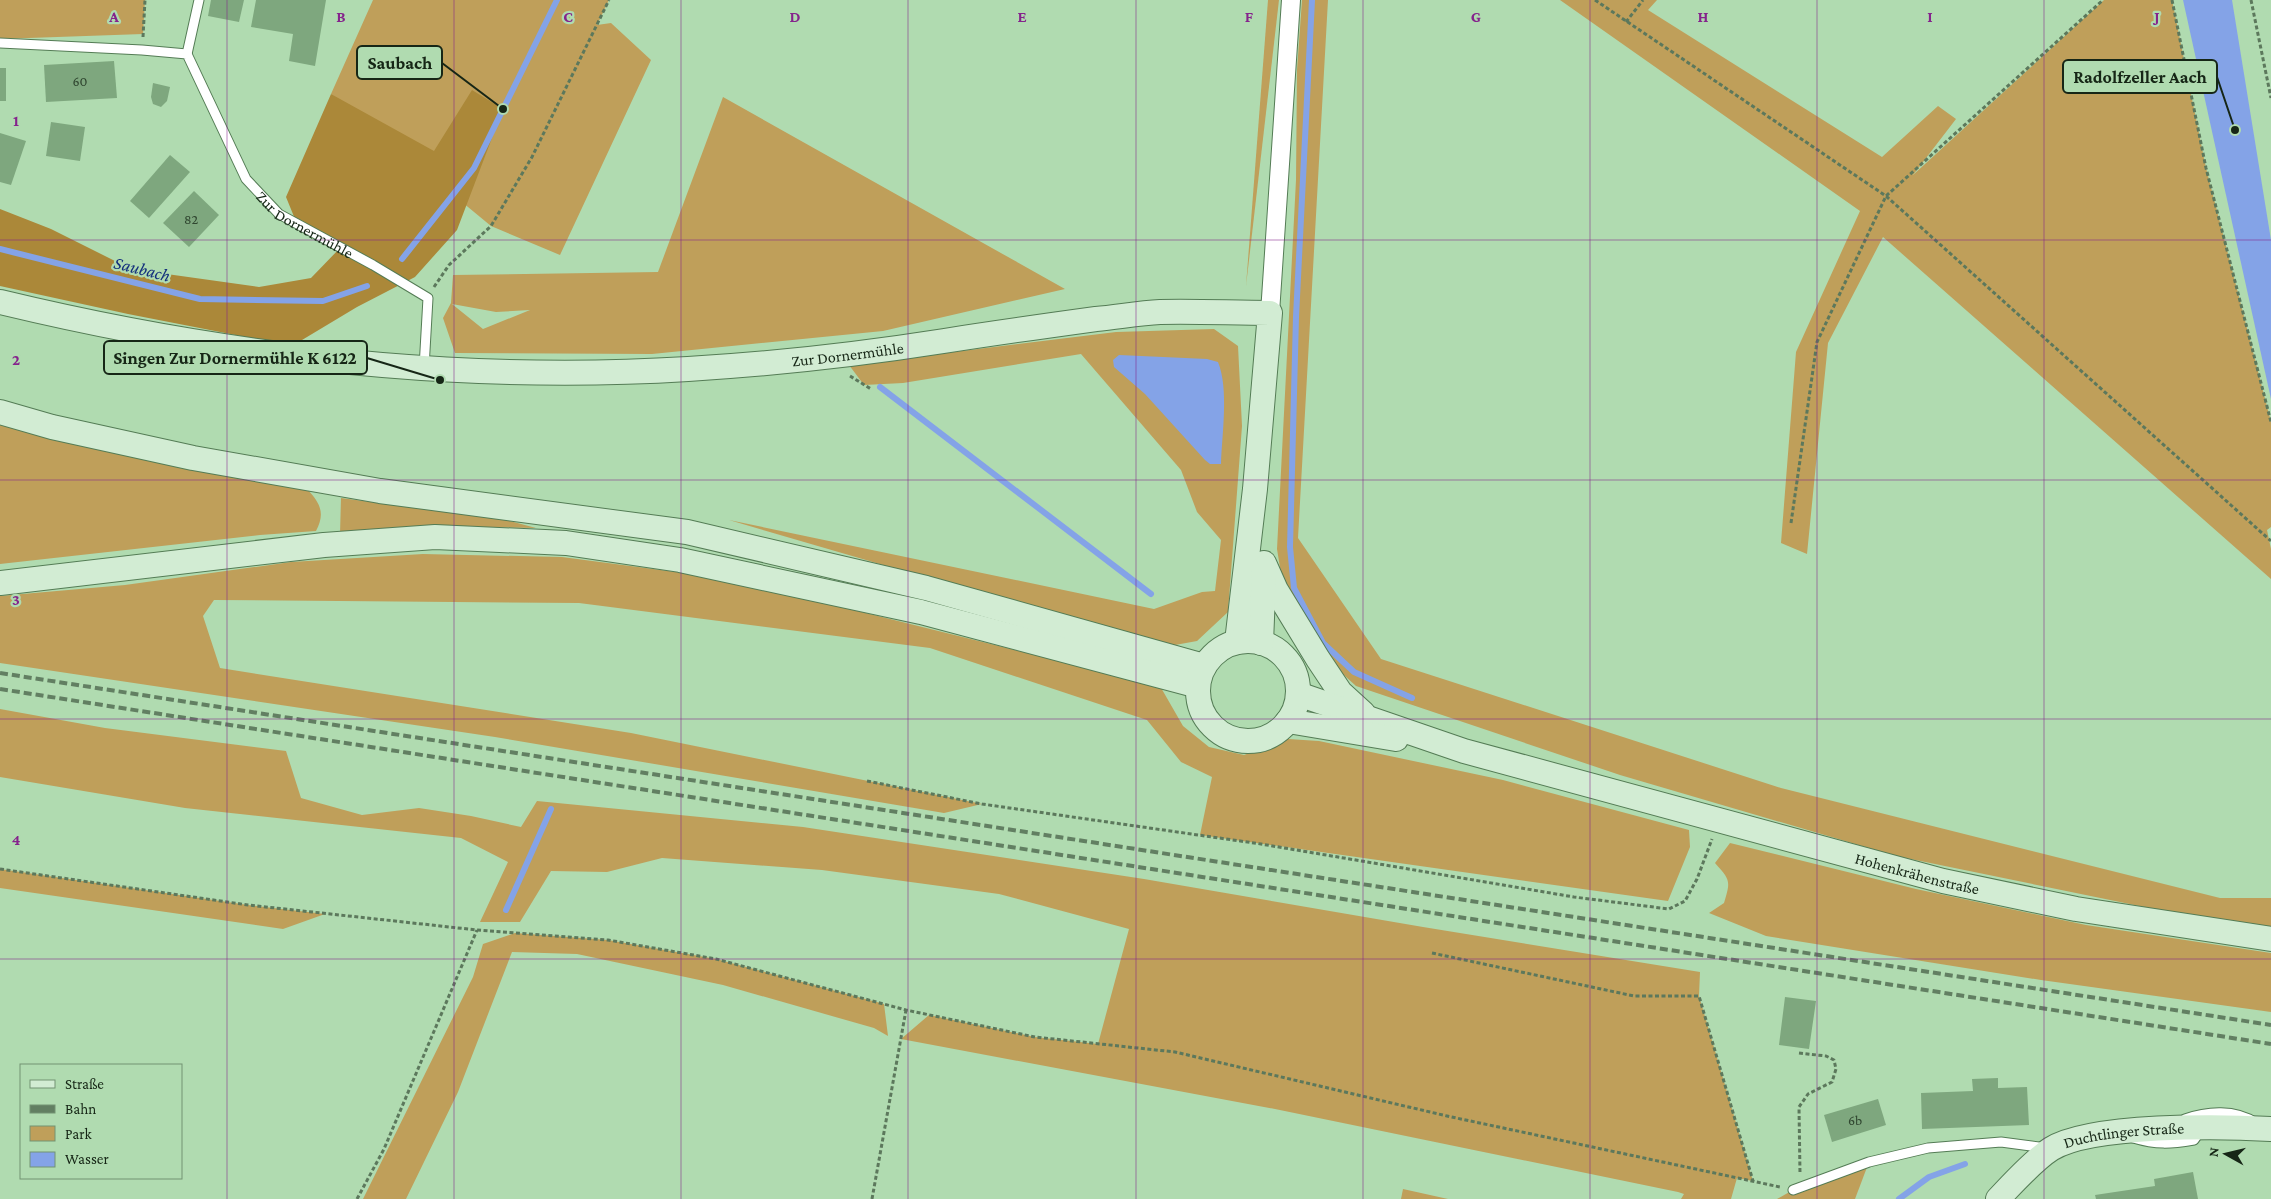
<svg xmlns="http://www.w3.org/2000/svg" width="2271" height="1199" font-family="'Crimson Pro',serif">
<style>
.green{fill:#bf9f5a;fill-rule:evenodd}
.forest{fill:#ab8839}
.water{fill:#84a3e7}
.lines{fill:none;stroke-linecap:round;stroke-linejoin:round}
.stream{stroke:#84a3e7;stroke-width:6}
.building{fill:#7ea77e}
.lane-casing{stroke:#547c55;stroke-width:11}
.street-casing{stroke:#547c55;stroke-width:20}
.secondary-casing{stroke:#547c55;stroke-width:26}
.path{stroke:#5c785c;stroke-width:3;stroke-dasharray:4 2.5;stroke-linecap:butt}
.lane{stroke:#fff;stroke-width:9}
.street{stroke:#fff;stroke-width:18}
.secondary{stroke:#d2ecd3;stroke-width:24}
.rail{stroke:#627f62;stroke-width:4;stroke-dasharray:8 4;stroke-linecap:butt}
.grid{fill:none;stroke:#85238c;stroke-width:1;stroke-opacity:0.55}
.labels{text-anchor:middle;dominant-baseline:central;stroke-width:4.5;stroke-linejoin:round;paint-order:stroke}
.number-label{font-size:14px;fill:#304630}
.street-label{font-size:16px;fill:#162616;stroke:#b0dbb0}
.water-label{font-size:18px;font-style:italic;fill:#132f7c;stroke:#b0dbb0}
.grid-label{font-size:16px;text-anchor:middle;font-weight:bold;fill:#85238c;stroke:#b0dbb0;stroke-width:4.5;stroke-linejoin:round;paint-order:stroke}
.leader{fill:none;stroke:#162616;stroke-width:2}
.callout-dot{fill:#162616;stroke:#b0dbb0;stroke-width:2}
.callout{fill:#b0dbb0;stroke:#162616;stroke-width:2}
.callout-label{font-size:18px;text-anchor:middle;font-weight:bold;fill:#162616}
</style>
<rect width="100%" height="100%" fill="#b0dbb0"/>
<g class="green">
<polygon points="0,0 145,0 143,34 0,39"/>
<polygon points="373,0 609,0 597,25 611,23 651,60 560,255 491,226 331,94"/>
<polygon points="1268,0 1279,0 1246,286"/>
<polygon points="1302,0 1328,0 1298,538 1381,659 1781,788 2220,898 2271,898 2271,928 2242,927 1896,856 1620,775 1356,686 1324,657 1282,580 1277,549 1296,180 1297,70"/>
<polygon points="1560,0 1657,0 1648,10 1882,157 1938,106 1956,119 1913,175 2104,0 2172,0 2206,168 2271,422 2271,527 2267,530 2271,549 2271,579 1883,237 1828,343 1807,554 1781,543 1796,352 1860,211"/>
<path d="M723,97L1065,289L883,331L652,354L455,353L443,318L451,303L453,275L658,272ZM452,304L496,312L530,310L483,329Z"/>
<polygon points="1214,329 1238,346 1242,426 1228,612 1197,641 1164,647 729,520 1154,609 1202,592 1215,591 1221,540 1197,512 1181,470 1081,354 903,383 864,385 849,365 1116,332"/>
<path d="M0,425L180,468L308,490C321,504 325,514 316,531L260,535L0,564Z"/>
<polygon points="341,498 506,520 536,528 437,526 340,534"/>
<polygon points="423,554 562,557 729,579 1160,686 1183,726 1209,747 1244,755 1288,739 1319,741 1503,780 1689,830 1690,847 1668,901 1200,835 1212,777 1181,762 1147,720 930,648 579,603 214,600 203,616 220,668 631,733 982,804 944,813 495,737 0,663 0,596 125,585 291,562"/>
<polygon points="0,709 105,728 286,751 301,798 362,815 419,808 471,816 521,827 537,801 803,827 1144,879 1423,927 1700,972 1699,996 1753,1181 1737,1178 1731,1199 1681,1199 1684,1194 1678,1192 1275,1109 901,1039 929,1015 1035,1037 1098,1044 1129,929 999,894 822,870 662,858 607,872 551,871 520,922 480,922 508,862 461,838 185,808 0,777"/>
<path d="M1730,843L1916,889L2086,925L2271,953V1012L2041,980L1766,936L1709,913L1724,903C1731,880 1730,880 1715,863Z"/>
<polygon points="0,869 248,905 325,914 283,929 0,888"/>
<polygon points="515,933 608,940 716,959 884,1004 888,1036 874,1028 723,985 577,954 512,952 458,1092 406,1199 363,1199 473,977 483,944"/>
<polygon points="1869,1162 1855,1199 1777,1199 1793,1190"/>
<polygon points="1403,1189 1448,1199 1401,1199"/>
</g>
<polygon class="forest" points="472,90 503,109 457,230 415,277 357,307 292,346 128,314 0,286 0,209 51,229 131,269 259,287 311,278 340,248 297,224 286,197 331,94 434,151"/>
<g class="water">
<polygon points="2183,0 2232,0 2271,240 2271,399"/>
<path d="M1119,355L1207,359L1218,362C1229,389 1222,434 1221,464H1210L1205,460L1145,394L1114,367L1113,360Z"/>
</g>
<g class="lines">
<g class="stream">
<polyline points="1312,0 1296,317 1290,547 1294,588 1323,643 1354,672 1412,698"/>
<polyline points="0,249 200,299 323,301 367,286"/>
<polyline points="402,259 474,168 557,0"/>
<polyline points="880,387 1151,594"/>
<polyline points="506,910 551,809"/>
<polyline points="1899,1199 1929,1177 1965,1164"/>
</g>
</g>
<g class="building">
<polygon points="211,0 244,0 239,22 208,16"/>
<polygon points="256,0 326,0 315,66 289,61 293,34 251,27"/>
<polygon points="114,61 117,98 46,102 44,65"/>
<rect x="0" y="68" width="6" height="33"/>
<polygon points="153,83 170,87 167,101 161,107 153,104 151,97"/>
<polygon points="51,122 85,127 80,161 46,156"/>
<polygon points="0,133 26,141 11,185 0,182"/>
<polygon points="170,155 190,172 149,218 130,201"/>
<polygon points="194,191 219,215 189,247 163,223"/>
<polygon points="1785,997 1816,1001 1809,1049 1779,1045"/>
<polygon points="1998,1078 1998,1088 2027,1087 2029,1125 1922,1129 1921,1093 1973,1091 1972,1079"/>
<polygon points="1878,1099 1886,1125 1832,1142 1824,1115"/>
<polygon points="2193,1172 2198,1199 2096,1199 2095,1195 2155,1186 2154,1179"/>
</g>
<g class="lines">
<defs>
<g id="lane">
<path id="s1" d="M0,43L142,50L187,54L246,179L279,214L373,265L428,298L424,368"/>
<polyline points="187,54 199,0"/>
<path d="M2185,1119C2207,1111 2235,1109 2256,1123"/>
<path d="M2133,1138C2157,1145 2170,1144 2194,1140L2201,1130"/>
<polyline points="1793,1190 1869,1162 1928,1148 2001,1142 2046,1148"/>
</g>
<polyline id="street" points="1270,313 1291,0"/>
<g id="secondary">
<path id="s2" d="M0,302C224,356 457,383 688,369C772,364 861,354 944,341C995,333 1045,326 1096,319C1118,317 1139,313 1160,312C1197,311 1233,313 1270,313L1255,489L1237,642"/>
<polyline points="0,412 52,427 193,458 380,491 687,532 926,588 1204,666"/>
<polyline points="1264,563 1276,590 1318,659 1340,692 1363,713"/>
<polyline points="0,583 324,545 435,537 566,543 680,560 921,612 1198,686"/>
<circle cx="1248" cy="691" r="50"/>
<polyline points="1261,643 1264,568"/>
<path id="s3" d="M1298,694L1464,751L1943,881L2076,909L2271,939"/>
<polyline points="1288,721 1396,739"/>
<path id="s4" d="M1998,1199C2010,1186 2037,1158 2051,1149C2091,1124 2222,1126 2271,1129"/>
</g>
</defs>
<use href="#lane" class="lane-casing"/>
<use href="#street" class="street-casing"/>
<use href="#secondary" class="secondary-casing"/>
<g class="path">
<polyline points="1595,0 1886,196 2271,541"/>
<polyline points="2172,0 2206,168 2271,422"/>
<polyline points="2251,0 2271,98"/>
<polyline points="1626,22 1643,0"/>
<polyline points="143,37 145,0"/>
<polyline points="434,287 449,265 491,226 532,157 609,0"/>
<polyline points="850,376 871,389"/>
<polyline points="1791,523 1817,342 1886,196 2103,0"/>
<polyline points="867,781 982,804 1261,844 1574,897 1669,909 1685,901 1697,879 1712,839"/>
<polyline points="0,869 248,905 477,930 608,940 716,959 906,1010 1035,1037 1175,1052 1447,1116 1780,1187"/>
<polyline points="1432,953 1634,996 1699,996 1753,1181"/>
<polyline points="1799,1053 1826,1056 1834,1060 1836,1069 1832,1082 1808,1094 1799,1107 1800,1174"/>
<polyline points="357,1199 384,1149 477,930"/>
<polyline points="872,1199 906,1010"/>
</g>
<use href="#lane" class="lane"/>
<use href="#street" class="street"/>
<use href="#secondary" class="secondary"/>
<g class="rail">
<polyline points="0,673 2271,1025"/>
<polyline points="0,689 2271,1044"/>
</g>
</g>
<path class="grid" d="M227,0V1199M454,0V1199M681,0V1199M908,0V1199M1136,0V1199M1363,0V1199M1590,0V1199M1817,0V1199M2044,0V1199M0,240H2271M0,480H2271M0,719H2271M0,959H2271"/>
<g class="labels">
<g class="number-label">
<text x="80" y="81">60</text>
<text x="191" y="219">82</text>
<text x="1855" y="1120">6b</text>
</g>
<g class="street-label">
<text stroke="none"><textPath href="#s1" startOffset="401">Zur Dornermühle</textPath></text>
<text stroke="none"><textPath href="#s2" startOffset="854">Zur Dornermühle</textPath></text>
<text stroke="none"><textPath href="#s3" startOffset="645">Hohenkrähenstraße</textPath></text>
<text stroke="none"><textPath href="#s4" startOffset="148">Duchtlinger Straße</textPath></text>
</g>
<g class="water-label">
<text transform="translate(142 269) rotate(14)">Saubach</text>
</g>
</g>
<g class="grid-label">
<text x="114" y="22">A</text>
<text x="341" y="22">B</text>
<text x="568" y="22">C</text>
<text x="795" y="22">D</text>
<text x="1022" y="22">E</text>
<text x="1249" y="22">F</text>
<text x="1476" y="22">G</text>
<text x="1703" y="22">H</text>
<text x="1930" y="22">I</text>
<text x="2157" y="22">J</text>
<text x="16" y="126">1</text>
<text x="16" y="365">2</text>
<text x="16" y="605">3</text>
<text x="16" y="845">4</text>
</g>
<path class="leader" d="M503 109L442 63M2235 130L2217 77M440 380L367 358"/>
<g class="callout-dot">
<circle cx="503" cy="109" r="5"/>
<circle cx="2235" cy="130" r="5"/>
<circle cx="440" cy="380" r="5"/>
</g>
<g class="callout">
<rect x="357" y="46" width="85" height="33" rx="5"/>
<rect x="2063" y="60" width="154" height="33" rx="5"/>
<rect x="104" y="341" width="263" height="33" rx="5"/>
</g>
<g class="callout-label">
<text x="400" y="69">Saubach</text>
<text x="2140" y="83">Radolfzeller Aach</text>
<text x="235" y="364">Singen Zur Dornermühle K 6122</text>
</g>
<rect x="20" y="1064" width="162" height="115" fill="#b0dbb0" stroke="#729372"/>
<rect x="30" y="1080" width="25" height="8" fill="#d2ecd3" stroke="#729372"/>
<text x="65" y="1089" font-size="15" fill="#162616">Straße</text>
<rect x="30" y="1105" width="25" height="8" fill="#627f62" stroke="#729372"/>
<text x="65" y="1114" font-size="15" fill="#162616">Bahn</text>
<rect x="30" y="1126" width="25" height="15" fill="#bf9f5a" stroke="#729372"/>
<text x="65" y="1139" font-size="15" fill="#162616">Park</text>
<rect x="30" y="1152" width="25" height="15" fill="#84a3e7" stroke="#729372"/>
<text x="65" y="1164" font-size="15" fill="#162616">Wasser</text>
<g transform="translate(2226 1154) rotate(278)" stroke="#b0dbb0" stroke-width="4" paint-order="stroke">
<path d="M0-4L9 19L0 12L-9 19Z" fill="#162616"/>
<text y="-8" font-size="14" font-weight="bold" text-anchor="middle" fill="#162616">N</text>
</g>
</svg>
